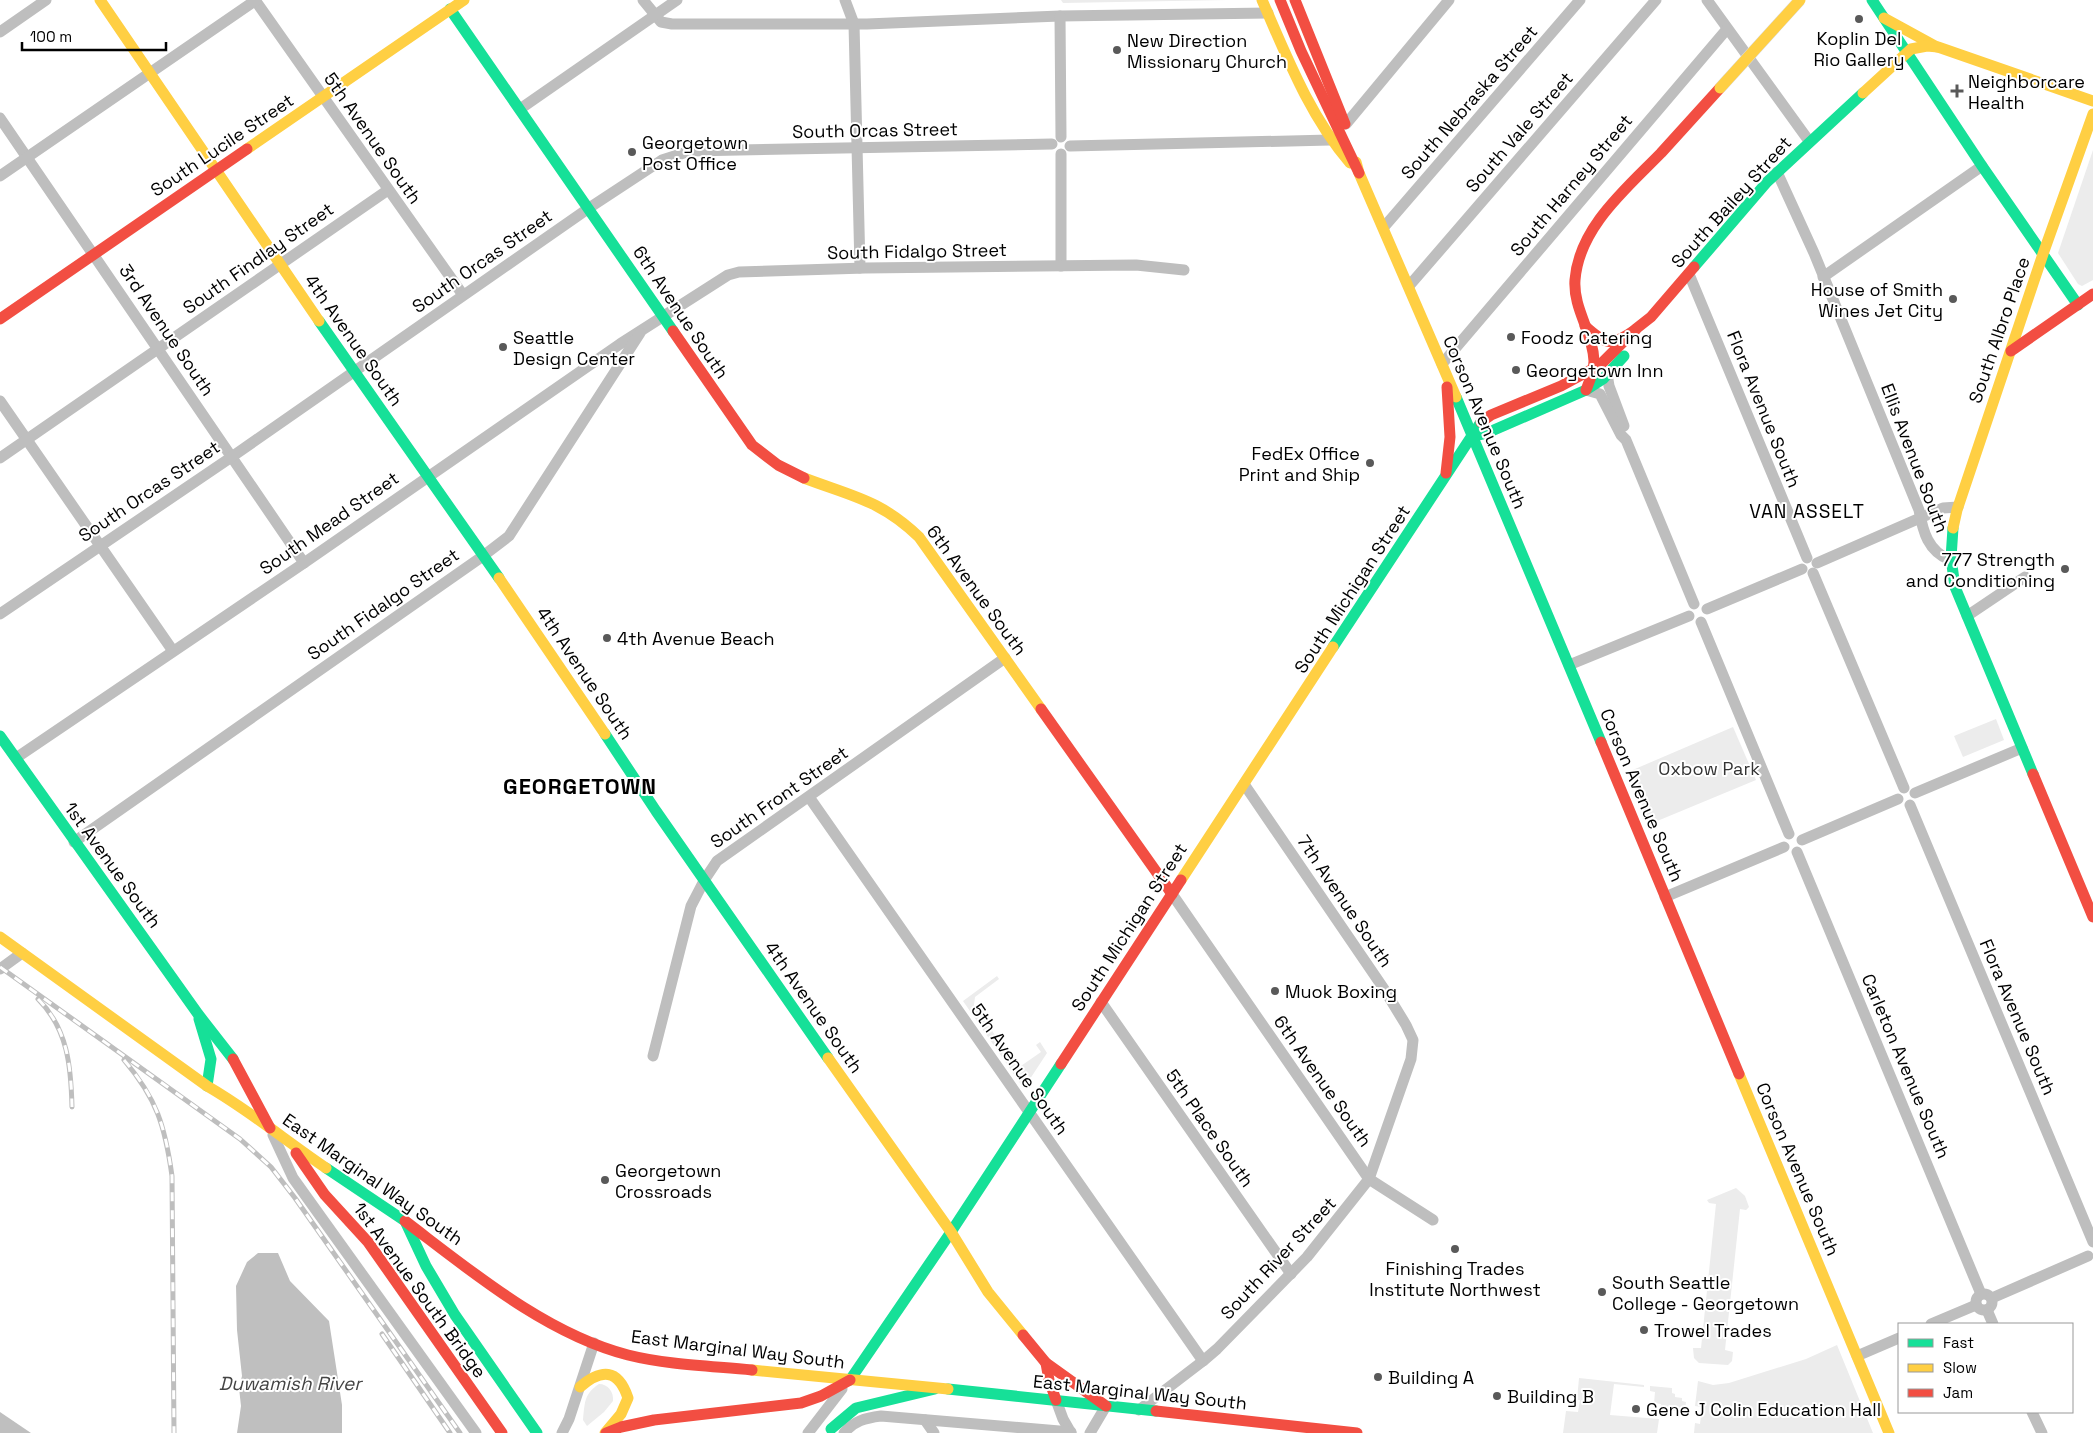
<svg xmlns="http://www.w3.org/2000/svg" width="2093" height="1433" font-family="'Space Grotesk',sans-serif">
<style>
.green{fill:#ececec}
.water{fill:#bfbfbf}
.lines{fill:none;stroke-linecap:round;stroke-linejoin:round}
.street{stroke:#bebebe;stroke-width:11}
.fast{stroke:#16e098;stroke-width:11}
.slow{stroke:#ffcf43;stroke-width:11}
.jam{stroke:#f24e42;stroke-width:11}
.rail-casing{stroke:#bebebe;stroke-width:5}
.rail{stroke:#fff;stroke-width:3;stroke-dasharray:9;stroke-linecap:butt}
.slow-bridge-casing{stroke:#dbdbdb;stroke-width:12;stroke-linecap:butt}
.slow-bridge{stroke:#ffcf43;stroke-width:11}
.poi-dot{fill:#595959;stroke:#fff;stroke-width:2}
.labels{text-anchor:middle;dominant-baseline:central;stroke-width:4;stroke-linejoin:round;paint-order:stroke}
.poi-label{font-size:18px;fill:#000;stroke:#fff;text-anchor:start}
.street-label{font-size:18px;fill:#000;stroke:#fff}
.park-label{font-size:18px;fill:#333;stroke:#fff}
.neighbourhood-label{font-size:19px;letter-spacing:1px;fill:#000;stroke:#fff}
.water-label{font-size:19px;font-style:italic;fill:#444;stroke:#fff}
.district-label{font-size:22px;font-weight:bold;letter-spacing:1px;fill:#000;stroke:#fff}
</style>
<rect width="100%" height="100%" fill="#fff"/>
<g class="green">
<polygon points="1061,0 1228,0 1063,3"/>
<polygon points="2093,150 2093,280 2082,286 2078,284 2058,253"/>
<polygon points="1996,719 2004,740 1963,757 1954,736"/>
<polygon points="1733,727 1756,780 1650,824 1628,772"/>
<polygon points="997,976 999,979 975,997 974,1005 1018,1068 1041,1052 1036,1045 1040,1042 1047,1053 1026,1085 1022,1086 963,1001"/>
<polygon points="1736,1188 1745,1196 1749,1207 1746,1210 1740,1209 1725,1350 1733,1352 1732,1361 1728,1365 1699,1363 1694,1358 1693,1348 1701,1348 1716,1204 1709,1203 1707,1200"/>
<polygon points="1837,1345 1873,1433 1694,1433 1695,1423 1700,1424 1702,1407 1695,1406 1698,1381 1713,1385 1729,1383 1806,1359"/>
<polygon points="1579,1378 1644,1385 1644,1387 1614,1384 1610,1415 1659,1419 1657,1433 1563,1433 1566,1411 1578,1412 1580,1400 1577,1400"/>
<path d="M599,1384C608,1384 614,1392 613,1401L604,1412L587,1426L583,1420C585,1402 584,1394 599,1384Z"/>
<polygon points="1650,1386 1672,1388 1672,1393 1675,1394 1675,1397 1682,1398 1682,1401 1686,1402 1685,1411 1660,1411 1661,1404 1654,1403 1655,1392 1650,1391"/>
</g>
<g class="water">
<polygon points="258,1253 278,1253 290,1281 329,1321 342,1405 342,1433 237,1433 241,1406 239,1388 242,1376 237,1330 236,1286 247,1262"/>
<polygon points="0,1412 31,1433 0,1433"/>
</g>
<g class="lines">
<g class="street">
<polyline points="255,0 463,295"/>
<polyline points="643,0 661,22 672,24 867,24 1060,16 1268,13"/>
<polyline points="845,0 854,24 860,268"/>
<polyline points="1707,0 1809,141"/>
<polyline points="1060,16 1061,137"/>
<polyline points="0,32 46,0"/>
<polyline points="520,109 677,0"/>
<polyline points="0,118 304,563"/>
<polyline points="1346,124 1449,0"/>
<polyline points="1070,146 1330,140"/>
<polyline points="1061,154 1061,266"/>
<path d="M1777,172L1814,253L1919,510C1923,532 1928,551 1950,560"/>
<polyline points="0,176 256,0"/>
<polyline points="1384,227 1580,0"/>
<polyline points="1689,274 1807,558"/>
<polyline points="1823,277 1982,166"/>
<polyline points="1409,286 1656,0"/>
<polyline points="1442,364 1727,29"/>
<polyline points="1607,374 1609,386 1624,426"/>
<polyline points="1586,390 1600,394 1621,435 1626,440 1694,604"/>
<polyline points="0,401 173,651"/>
<polyline points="0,458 388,190"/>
<polyline points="1817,563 1943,508 1958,507"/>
<polyline points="1813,573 1904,788"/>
<polyline points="1707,609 1802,569"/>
<polyline points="0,614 233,456 589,208 662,160 690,151 1052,144"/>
<polyline points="1967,616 2025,577"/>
<polyline points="1701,622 1789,834"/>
<polyline points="1569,665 1689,616"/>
<polyline points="16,758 304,563 620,344 728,275 739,272 865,268 1136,265 1184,270"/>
<polyline points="1915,793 2022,748"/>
<polyline points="809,797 1203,1361"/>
<polyline points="1910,805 2093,1242"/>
<polyline points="1802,840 1898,799"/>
<polyline points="74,842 483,556 509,536 640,333"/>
<polyline points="1797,852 1981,1294"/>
<polyline points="1172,894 1369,1179 1433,1220"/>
<polyline points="1665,897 1784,847"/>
<polyline points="0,969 22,953"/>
<polyline points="1101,1002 1291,1274"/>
<polyline points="653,1056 691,906 705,879 717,861 1005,658"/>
<polyline points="273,1135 293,1178 476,1433"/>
<circle cx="1984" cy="1302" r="8"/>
<polyline points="1992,1298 2088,1256"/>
<polyline points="1987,1310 1993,1324"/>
<polyline points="1931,1324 1976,1305"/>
<polyline points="1857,1356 1899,1338"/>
<polyline points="1056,1400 1063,1419 1071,1433"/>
<polyline points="1139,1410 1203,1361 1217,1349 1307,1257 1369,1179 1411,1059 1413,1040 1406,1025 1384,989 1244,784"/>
<polyline points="2032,1412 2042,1433"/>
<polyline points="925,1420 934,1433"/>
<polyline points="562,1433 569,1419 594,1343"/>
<polyline points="808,1433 842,1389"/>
<path d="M844,1433C854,1421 865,1418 881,1416L1071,1432"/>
<polyline points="1090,1433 1106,1406"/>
</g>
<g class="fast">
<polyline points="1872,0 1982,166 2078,305"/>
<polyline points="450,9 673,331"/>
<polyline points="1694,267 1767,182 1863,93"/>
<polyline points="319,321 499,578"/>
<polyline points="1456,397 1601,742"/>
<polyline points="1473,436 1487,433 1586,390 1603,379 1624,356"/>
<polyline points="1953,528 1951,558 1955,587 2033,774"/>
<polyline points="1333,647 1481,422"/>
<polyline points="605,734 656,811 828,1058"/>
<polyline points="0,736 198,1014 233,1059"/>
<polyline points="199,1019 211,1059 207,1086"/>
<polyline points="326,1168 405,1221 426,1266 455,1315 537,1433"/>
<polyline points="850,1380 951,1232 1061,1064"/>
<polyline points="948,1389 1156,1411"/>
<polyline points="831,1429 856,1408 935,1389"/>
</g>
<g class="slow">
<polyline points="100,0 319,321"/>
<path d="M1262,0C1287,57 1309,115 1350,163"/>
<polyline points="1884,18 1937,47"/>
<polyline points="1863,93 1911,49 1927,46 1938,47 2093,101"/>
<polyline points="247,149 464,0"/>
<polyline points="1356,162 1359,173 1456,397"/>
<path d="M804,478C851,496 881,500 919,537L1041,709"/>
<polyline points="1953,528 1957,510 2043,254 2093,114"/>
<polyline points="499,578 605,734"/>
<polyline points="1181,880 1333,647"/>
<path d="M0,937L207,1086C249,1110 286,1141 326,1168"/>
<polyline points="828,1058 951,1232 988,1292 1023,1335"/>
<polyline points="1739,1074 1889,1433"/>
<polyline points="752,1370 948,1389"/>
<path d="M580,1387C601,1369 618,1368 628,1398L621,1414L605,1433"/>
</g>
<g class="jam">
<polyline points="1280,0 1301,51 1359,173"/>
<polyline points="1295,0 1345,124"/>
<polyline points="0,319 247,149"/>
<path d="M1585,326C1606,345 1611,347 1635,330"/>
<polyline points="673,331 752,445 778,465 804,478"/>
<polyline points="2011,351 2093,294"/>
<path d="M1586,390C1590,380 1594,371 1594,361C1593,332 1573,309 1575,280C1579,227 1627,188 1661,153C1681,131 1700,110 1720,88"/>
<polyline points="1481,422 1491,415 1561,386 1600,365 1637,328 1651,317 1694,267"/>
<polyline points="1446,473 1450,437 1447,387"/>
<polyline points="1041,709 1172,894"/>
<polyline points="1601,742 1739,1074"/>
<polyline points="2033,774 2093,917"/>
<polyline points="233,1059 270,1128"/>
<polyline points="1061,1064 1181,880"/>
<polyline points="296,1153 325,1195 368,1242 502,1433"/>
<path d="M405,1221C471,1271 546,1334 628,1355C668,1365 711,1366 752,1370"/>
<polyline points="1023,1335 1046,1363 1106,1406"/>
<polyline points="1046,1363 1049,1380 1056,1400"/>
<polyline points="1156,1411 1357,1433"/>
<polyline points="606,1433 621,1427 654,1420 801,1403 821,1396 850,1380"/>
</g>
<defs>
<g id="rail">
<polyline points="0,967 240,1139 271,1167 295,1198 460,1433"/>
<path d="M38,999C68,1029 71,1067 72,1107"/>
<path d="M124,1060C157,1099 165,1126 172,1176L174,1433"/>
<polyline points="382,1334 450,1433"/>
</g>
</defs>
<use href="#rail" class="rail-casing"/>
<use href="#rail" class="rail"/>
<defs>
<polyline id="slow-bridge" points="1720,88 1800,0"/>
</defs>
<use href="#slow-bridge" class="slow-bridge-casing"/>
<use href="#slow-bridge" class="slow-bridge"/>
</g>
<g class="poi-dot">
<circle cx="1859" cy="19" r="5"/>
<circle cx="1117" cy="50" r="5"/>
<path d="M1954.5 83.5h5v5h5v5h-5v5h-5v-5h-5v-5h5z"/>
<circle cx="632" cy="152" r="5"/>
<circle cx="1953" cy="299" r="5"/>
<circle cx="1511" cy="337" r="5"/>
<circle cx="503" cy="347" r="5"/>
<circle cx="1516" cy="370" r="5"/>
<circle cx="1370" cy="463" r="5"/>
<circle cx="2065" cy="569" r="5"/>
<circle cx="607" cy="638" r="5"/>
<circle cx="1275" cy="991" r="5"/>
<circle cx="605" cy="1180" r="5"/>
<circle cx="1455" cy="1249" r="5"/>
<circle cx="1602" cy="1292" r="5"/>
<circle cx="1644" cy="1330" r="5"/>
<circle cx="1378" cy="1377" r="5"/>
<circle cx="1497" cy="1396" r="5"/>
<circle cx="1636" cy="1409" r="5"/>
</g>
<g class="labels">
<g class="poi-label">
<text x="1859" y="38" text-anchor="middle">Koplin Del<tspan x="1859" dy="21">Rio Gallery</tspan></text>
<text x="1127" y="40">New Direction<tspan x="1127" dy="21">Missionary Church</tspan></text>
<text x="1968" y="81">Neighborcare<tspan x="1968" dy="21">Health</tspan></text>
<text x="642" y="142">Georgetown<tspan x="642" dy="21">Post Office</tspan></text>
<text x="1943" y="289" text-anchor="end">House of Smith<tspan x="1943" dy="21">Wines Jet City</tspan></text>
<text x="513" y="337">Seattle<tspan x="513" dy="21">Design Center</tspan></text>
<text x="1521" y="337">Foodz Catering</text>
<text x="1526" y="370">Georgetown Inn</text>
<text x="1360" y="453" text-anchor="end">FedEx Office<tspan x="1360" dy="21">Print and Ship</tspan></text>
<text x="2055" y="559" text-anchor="end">777 Strength<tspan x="2055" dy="21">and Conditioning</tspan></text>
<text x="617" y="638">4th Avenue Beach</text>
<text x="1285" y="991">Muok Boxing</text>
<text x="615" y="1170">Georgetown<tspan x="615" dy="21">Crossroads</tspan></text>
<text x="1455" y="1268" text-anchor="middle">Finishing Trades<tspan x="1455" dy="21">Institute Northwest</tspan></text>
<text x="1612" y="1282">South Seattle<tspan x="1612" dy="21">College - Georgetown</tspan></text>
<text x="1654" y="1330">Trowel Trades</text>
<text x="1388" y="1377">Building A</text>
<text x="1507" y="1396">Building B</text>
<text x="1646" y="1409">Gene J Colin Education Hall</text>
</g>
<g class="street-label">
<text transform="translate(1469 102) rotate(-49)">South Nebraska Street</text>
<text transform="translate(875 130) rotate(-1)">South Orcas Street</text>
<text transform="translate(1519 132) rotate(-49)">South Vale Street</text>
<text transform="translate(373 138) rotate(55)">5th Avenue South</text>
<text transform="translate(222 145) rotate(-34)">South Lucile Street</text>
<text transform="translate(1571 185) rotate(-50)">South Harney Street</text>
<text transform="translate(1731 202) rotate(-48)">South Bailey Street</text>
<text transform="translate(917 251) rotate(-1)">South Fidalgo Street</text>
<text transform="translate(258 258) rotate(-35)">South Findlay Street</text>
<text transform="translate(482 261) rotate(-35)">South Orcas Street</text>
<text transform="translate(681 312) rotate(56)">6th Avenue South</text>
<text transform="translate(167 330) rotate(56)">3rd Avenue South</text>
<text transform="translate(1999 330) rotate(-71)">South Albro Place</text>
<text transform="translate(354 340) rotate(55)">4th Avenue South</text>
<text transform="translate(1764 409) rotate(68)">Flora Avenue South</text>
<text transform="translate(1485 422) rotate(67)">Corson Avenue South</text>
<text transform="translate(1915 458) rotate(69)">Ellis Avenue South</text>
<text transform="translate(149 491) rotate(-34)">South Orcas Street</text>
<text transform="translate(329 523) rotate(-35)">South Mead Street</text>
<text transform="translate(1352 589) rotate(-57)">South Michigan Street</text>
<text transform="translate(977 590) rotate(54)">6th Avenue South</text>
<text transform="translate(383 604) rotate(-35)">South Fidalgo Street</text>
<text transform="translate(585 673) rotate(56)">4th Avenue South</text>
<text transform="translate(1642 795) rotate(67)">Corson Avenue South</text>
<text transform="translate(779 797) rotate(-35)">South Front Street</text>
<text transform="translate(113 865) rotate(54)">1st Avenue South</text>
<text transform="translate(1345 901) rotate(56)">7th Avenue South</text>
<text transform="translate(1129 927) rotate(-57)">South Michigan Street</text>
<text transform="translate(814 1007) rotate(55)">4th Avenue South</text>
<text transform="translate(2018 1017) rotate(67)">Flora Avenue South</text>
<text transform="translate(1906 1066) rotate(67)">Carleton Avenue South</text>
<text transform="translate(1020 1069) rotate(55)">5th Avenue South</text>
<text transform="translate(1323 1081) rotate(55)">6th Avenue South</text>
<text transform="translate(1210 1128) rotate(55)">5th Place South</text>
<text transform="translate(1798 1169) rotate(67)">Corson Avenue South</text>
<text transform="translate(373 1179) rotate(35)">East Marginal Way South</text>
<text transform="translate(1278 1258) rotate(-47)">South River Street</text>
<text transform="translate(420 1290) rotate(54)">1st Avenue South Bridge</text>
<text transform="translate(738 1349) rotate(7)">East Marginal Way South</text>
<text transform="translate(1140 1392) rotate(6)">East Marginal Way South</text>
</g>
<g class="park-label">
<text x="1709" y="768">Oxbow Park</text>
</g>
<g class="neighbourhood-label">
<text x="1807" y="511">VAN ASSELT</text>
</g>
<g class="water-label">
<text x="290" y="1383">Duwamish River</text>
</g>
<g class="district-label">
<text x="580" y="786">GEORGETOWN</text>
</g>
</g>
<rect x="1898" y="1323" width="175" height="90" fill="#ffffff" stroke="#999999"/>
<rect x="1908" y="1339" width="25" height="8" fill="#16e098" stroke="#999999"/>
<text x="1943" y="1348" font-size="15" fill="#000000">Fast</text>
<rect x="1908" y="1364" width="25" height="8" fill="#ffcf43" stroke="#999999"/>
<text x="1943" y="1373" font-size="15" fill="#000000">Slow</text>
<rect x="1908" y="1389" width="25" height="8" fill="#f24e42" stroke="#999999"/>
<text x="1943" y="1398" font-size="15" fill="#000000">Jam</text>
<path d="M22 42v8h144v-8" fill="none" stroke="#000000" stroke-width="2.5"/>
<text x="30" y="42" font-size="15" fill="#000000" stroke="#ffffff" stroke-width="4" paint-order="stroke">100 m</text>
</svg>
